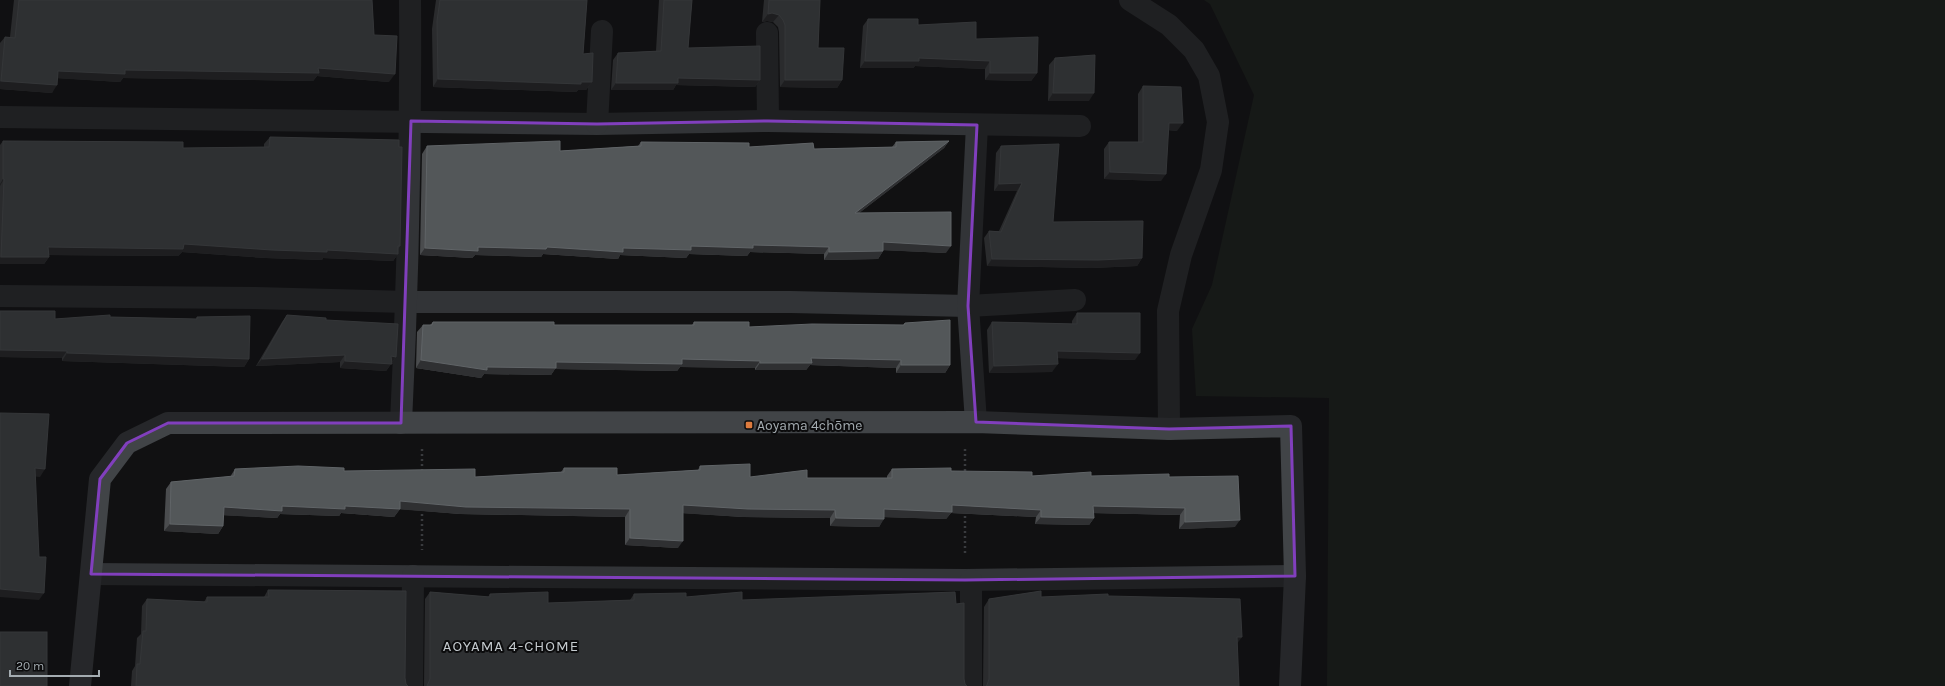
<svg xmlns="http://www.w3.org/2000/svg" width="1945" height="686" font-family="Karla,sans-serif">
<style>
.green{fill:#1e241e}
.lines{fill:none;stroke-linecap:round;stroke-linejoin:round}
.path{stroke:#393b3e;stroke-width:2.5;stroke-dasharray:2 3;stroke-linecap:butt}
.street{stroke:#323437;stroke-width:22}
.secondary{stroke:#414447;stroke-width:22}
.wall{fill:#4a4c4e}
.shaded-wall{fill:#2f3032}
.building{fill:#535759;stroke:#606467}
.marked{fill:none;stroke:#813fbd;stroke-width:3;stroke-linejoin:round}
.poi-dot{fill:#dd7b3e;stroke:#0c0c0d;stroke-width:1.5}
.labels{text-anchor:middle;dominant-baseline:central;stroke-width:4;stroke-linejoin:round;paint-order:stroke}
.poi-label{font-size:14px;fill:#a4acb1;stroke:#0c0c0d;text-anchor:start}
.neighbourhood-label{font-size:15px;letter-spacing:1px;fill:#c4cace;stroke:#0c0c0d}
</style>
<rect width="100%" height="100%" fill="#111112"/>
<polygon class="green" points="1204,0 1945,0 1945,686 1327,686 1329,398 1196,396 1192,329 1212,285 1254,95 1210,4"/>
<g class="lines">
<g class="path">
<polyline points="422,449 422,472"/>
<polyline points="965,449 965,474"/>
<polyline points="422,509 422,550"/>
<polyline points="965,511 965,554"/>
</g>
<g class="street">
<polyline points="1130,0 1169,25 1194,50 1209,76 1218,122 1211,170 1181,255 1168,311 1169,429"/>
<polyline points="767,33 768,121"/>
<polyline points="0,117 597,124 768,121 1080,126"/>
<polyline points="597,124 602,31"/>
<polyline points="0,296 255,298 407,302 791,302 968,306 1075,300"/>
<polyline points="976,422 968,306 977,125"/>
<path d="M401,423C408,282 411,141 410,0"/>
<polyline points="91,574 965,580 1295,576"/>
<polyline points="412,686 413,576"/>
<polyline points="971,686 971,580"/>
</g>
<polyline class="secondary" points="80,686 100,479 127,443 168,423 976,422 1169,429 1291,426 1295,576 1290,686"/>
</g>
<g class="wall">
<polygon points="14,0 372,0 374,35 389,82 317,76 313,81 123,78 120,82 58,78 52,93 0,89 0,43 5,37 10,37"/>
<polygon points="436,0 587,0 583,54 592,82 586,90 578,90 576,92 433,87 432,29"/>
<polygon points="659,0 692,0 688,48 760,80 755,87 676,85 673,90 611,90 613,60 618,53 656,51"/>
<polygon points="764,0 820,0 818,48 842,80 837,88 780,87 779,32 778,27 773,22 767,21 762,22"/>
<polygon points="868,19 918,25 976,39 1037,73 1031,81 985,80 985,69 915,66 913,68 860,68 863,26"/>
<polygon points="1055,58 1089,101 1048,101 1049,65"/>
<polygon points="1143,86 1177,131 1169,130 1161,181 1104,179 1104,149 1109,142 1138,142 1138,94"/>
<polygon points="270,137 400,246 398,249 398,254 393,261 323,258 322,260 266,258 182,252 178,256 49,255 49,257 44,264 0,264 0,145 3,141 183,148 264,147 264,144"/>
<polygon points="949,141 944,148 859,213 946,253 883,250 883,251 878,259 824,260 824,254 750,252 747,256 689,254 686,258 620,255 618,259 543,254 541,257 475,255 472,258 420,255 422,154 427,146 560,151 638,146 641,142 749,147 814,149 892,147 896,142"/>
<polygon points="1001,146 1053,222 1142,258 1137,266 1092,268 987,266 984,238 989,231 999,231 1017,191 994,191 996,153"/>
<polygon points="0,311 55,319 110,317 196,319 197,317 249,359 244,367 62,361 62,358 0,357"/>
<polygon points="1077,313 1135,360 1057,358 1052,372 989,373 987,330 992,322 1072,324 1072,321"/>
<polygon points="287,315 326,320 396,357 386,371 340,368 340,362 256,366 282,322"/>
<polygon points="433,322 554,325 692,325 694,322 749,327 903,325 905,323 950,365 945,373 896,373 896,368 810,365 806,370 755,370 755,368 680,367 677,371 555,369 551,375 484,374 481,378 416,368 417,332 423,325 430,325"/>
<polygon points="700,466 750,477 807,478 887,478 887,476 892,469 951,471 1032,476 1169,477 1235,527 1179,529 1180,515 1093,513 1094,518 1089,525 1035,524 1036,517 951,513 946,519 884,517 879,527 830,526 830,518 743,517 683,513 678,548 625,545 625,517 460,514 400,509 394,517 341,513 339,516 280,514 277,518 223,515 223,526 218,534 164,531 166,489 171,482 230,477 235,469 344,471 475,477 561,472 564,468 617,475 698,470"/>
<polygon points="268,590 405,678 406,684 408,686 131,686 132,671 135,666 137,638 141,634 142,606 147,599 204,602 207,597 264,597"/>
<polygon points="430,592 488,597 490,594 548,603 630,600 634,594 742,600 956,604 964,679 965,684 967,686 424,686 425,599"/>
<polygon points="1108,596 1237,644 1239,686 983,686 984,607 989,599"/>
</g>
<g class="shaded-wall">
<polygon points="772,13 779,15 773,22 767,21 762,22 768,14"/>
<polygon points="919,58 990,61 985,69 915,66 913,68 860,68 865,61"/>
<polygon points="318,68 395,74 389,82 317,76 313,81 123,78 120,82 53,78 58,71"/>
<polygon points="990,73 1037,73 1031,81 985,80"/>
<polygon points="678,78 760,80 755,87 676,85 673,90 611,90 616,83"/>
<polygon points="438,79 592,82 586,90 578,90 576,92 433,87"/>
<polygon points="785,80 842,80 837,88 780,87"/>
<polygon points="1,81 57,85 52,93 0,89 0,82"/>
<polygon points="1053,93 1094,93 1089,101 1048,101"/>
<polygon points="1169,123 1183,123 1177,131 1164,130"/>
<polygon points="949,141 944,148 850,220 855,213"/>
<polygon points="1110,172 1166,174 1161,181 1104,179"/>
<polygon points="3,179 4,179 0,186 0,184"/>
<polygon points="1022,183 1017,191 994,191 999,184"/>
<polygon points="883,242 951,246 946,253 878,250"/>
<polygon points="184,244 327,250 398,254 393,261 323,258 322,260 266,258 182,252 178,256 43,255 48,247"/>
<polygon points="753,245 829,247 824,254 750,252 747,256 689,254 686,258 620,255 618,259 543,254 541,257 475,255 472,258 420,255 425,248 547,247 623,248"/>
<polygon points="883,251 878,259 824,260 829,252"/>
<polygon points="1,257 49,257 44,264 0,264 0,258"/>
<polygon points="1142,258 1137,266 1092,268 987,266 992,259"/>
<polygon points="0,350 67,351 62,358 0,357"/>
<polygon points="1057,351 1140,353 1135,360 1052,358"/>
<polygon points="67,353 249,359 244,367 62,361"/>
<polygon points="345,355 340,362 256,366 262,359"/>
<polygon points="391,356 396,357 386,371 340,368 345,361"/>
<polygon points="811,358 901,360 896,368 810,365 806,370 755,370 760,363"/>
<polygon points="682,359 760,361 755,368 680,367 677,371 555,369 551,375 484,374 481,378 416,368 421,360 487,367 556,362"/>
<polygon points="1058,364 1052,372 989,373 994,366"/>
<polygon points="901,365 950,365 945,373 896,373"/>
<polygon points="35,468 45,469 40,477 30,476"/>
<polygon points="400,501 630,509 625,517 460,514 395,509"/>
<polygon points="683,505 835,510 830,518 743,517 678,513"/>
<polygon points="952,505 1041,510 1036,517 951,513 946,519 878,517 884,509"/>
<polygon points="345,506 400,509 394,517 341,513 339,516 280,514 277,518 218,515 224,507"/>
<polygon points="1093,506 1185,508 1180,515 1088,513"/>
<polygon points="1041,517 1094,518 1089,525 1035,524"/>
<polygon points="836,518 884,519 879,527 830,526"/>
<polygon points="1240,520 1235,527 1179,529 1185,522"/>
<polygon points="170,524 223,526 218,534 164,531"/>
<polygon points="630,538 683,541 678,548 625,545"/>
<polygon points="0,589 44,593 39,600 0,597"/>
<polygon points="1237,637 1242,637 1236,645"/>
</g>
<g class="building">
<polygon points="19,0 372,0 374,35 397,36 395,74 318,68 319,73 125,70 125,74 58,71 57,85 1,81 5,37 15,38"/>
<polygon points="440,0 587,0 583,54 593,53 592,82 581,82 581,84 438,79 437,21"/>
<polygon points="664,0 692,0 688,48 760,46 760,80 678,78 678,83 616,83 618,53 661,51"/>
<polygon points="769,0 820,0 818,48 844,48 842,80 785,80 785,25 783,20 779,15 772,13 768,14"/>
<polygon points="868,19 918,19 918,25 976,22 976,39 1038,37 1037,73 990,73 990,61 919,58 919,61 865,61"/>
<polygon points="1095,55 1094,93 1053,93 1055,58"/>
<polygon points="1143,86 1181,87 1183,123 1169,123 1166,174 1110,172 1109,142 1143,142"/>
<polygon points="270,137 399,140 399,147 402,147 400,246 398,246 398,254 327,250 327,252 272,250 184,244 183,249 48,247 49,257 1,257 4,179 3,179 3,141 183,142 183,148 269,147"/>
<polygon points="560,141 560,151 641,146 641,142 749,143 749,147 813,143 814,149 896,147 896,142 949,141 855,213 951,212 951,246 883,242 883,251 829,252 829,247 753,245 753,248 691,246 691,250 623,248 623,252 547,247 546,249 478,247 478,251 425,248 427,146"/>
<polygon points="1059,144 1053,222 1143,221 1142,258 1098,260 992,259 989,231 1001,232 1022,183 999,184 1001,146"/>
<polygon points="0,311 55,311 55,319 110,315 110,317 197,319 197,317 250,316 249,359 67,353 67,351 0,350"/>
<polygon points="1077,313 1140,313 1140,353 1057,351 1058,364 994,366 992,322 1077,324"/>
<polygon points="287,315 326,318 326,320 398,324 396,357 391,356 392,364 345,361 345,355 262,359"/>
<polygon points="950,320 950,365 901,365 901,360 811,358 812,363 760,363 760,361 682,359 682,364 556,362 556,368 487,367 487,370 421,360 423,325 432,325 433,322 554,322 554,325 694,325 694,322 749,322 749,327 812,324 904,325 905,323"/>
<polygon points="0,413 49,414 45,469 35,468 39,557 46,557 44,593 0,589"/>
<polygon points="750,464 750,477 807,470 807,478 892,478 892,469 951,468 951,471 1032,472 1032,476 1091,472 1091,476 1169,474 1169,477 1238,476 1240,520 1185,522 1185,508 1093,506 1094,518 1041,517 1041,510 952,505 952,512 884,509 884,519 836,518 835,510 748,509 683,505 683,541 630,538 630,509 466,507 400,501 400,509 345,506 345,509 282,506 282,511 224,507 223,526 170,524 171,482 234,476 235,469 298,466 344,468 344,471 475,469 475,477 564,472 564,468 617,468 617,475 700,470 700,466"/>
<polygon points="268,590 406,591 405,678 406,684 408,686 136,686 137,664 140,664 143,631 146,631 147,599 207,602 207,597 269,597"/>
<polygon points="1041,591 1041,597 1108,594 1108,596 1240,599 1242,637 1237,637 1239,686 986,686 987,685 989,679 989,599"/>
<polygon points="430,592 490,597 490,594 548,592 548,603 634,600 634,594 686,593 686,597 742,592 742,600 955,592 956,604 964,603 964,679 965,684 967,686 427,686 430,679"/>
<rect x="0" y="632" width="47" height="54"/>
</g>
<path d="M0 0H1945V686H0ZM411,121L597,124L768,121L977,125L968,306L976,422L1169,429L1291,426L1295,576L965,580L91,574L100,479L127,443L168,423H401Z" fill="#111112" fill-opacity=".55" fill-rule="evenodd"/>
<path class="marked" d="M411,121L597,124L768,121L977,125L968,306L976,422L1169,429L1291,426L1295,576L965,580L91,574L100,479L127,443L168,423H401Z"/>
<rect class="poi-dot" x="745" y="421" width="8" height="8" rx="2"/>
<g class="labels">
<g class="poi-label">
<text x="757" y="425">Aoyama 4chōme</text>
</g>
<g class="neighbourhood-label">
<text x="511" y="646">AOYAMA 4-CHOME</text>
</g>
</g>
<path d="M10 670v6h89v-6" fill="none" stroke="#a4acb1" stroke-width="2"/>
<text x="16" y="670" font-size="12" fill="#a4acb1" stroke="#0c0c0d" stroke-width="3" paint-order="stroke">20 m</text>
</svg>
